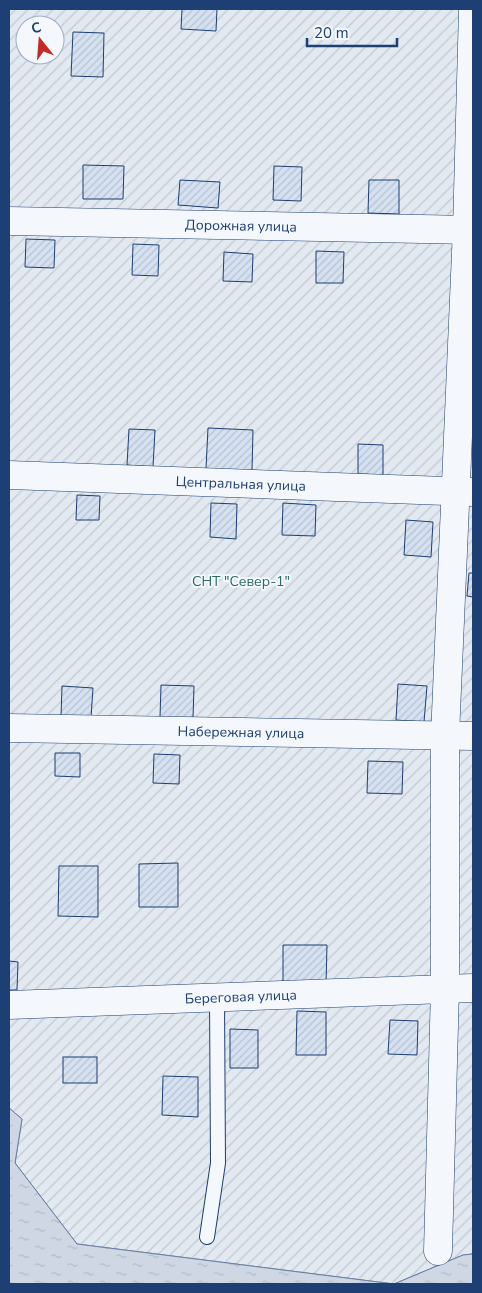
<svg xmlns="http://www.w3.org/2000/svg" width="482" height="1293" font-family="'Nunito Sans',sans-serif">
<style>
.garden{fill:url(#garden-furrows);stroke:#687fa3;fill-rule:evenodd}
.water{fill:url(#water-ripples);stroke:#687fa3}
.building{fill:url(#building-hatch);stroke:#1d3f73}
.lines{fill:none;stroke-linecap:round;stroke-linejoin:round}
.lane-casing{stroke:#1d3f73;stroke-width:16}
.street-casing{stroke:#1d3f73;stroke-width:29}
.lane{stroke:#f4f7fb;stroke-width:14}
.street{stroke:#f4f7fb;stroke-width:28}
.labels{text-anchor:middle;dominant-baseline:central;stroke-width:4;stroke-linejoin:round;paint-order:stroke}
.street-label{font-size:14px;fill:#1d3f73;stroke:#f4f7fb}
.park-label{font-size:14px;fill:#2c6c60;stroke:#f4f7fb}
</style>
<defs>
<pattern id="garden-furrows" width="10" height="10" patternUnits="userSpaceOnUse" patternTransform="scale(1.25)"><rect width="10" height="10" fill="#e3e9f0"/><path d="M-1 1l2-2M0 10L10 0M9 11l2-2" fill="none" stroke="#c2c9d1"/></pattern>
<pattern id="water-ripples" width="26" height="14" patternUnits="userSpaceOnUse" patternTransform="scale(1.25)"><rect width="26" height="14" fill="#cfd7e4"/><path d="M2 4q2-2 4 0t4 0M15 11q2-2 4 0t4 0" fill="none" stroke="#b1bac7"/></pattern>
<pattern id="building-hatch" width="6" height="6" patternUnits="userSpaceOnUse" patternTransform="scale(1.25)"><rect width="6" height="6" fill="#d5e0f0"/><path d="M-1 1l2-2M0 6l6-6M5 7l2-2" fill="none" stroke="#b6c1d1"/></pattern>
</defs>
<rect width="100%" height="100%" fill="#f4f7fb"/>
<path class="garden" d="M9,9H473V1254L463,1255L394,1284L77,1244L15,1163L22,1119L9,1108ZM25,25H55V55H25Z"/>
<polygon class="water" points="9,1108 22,1119 15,1163 77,1244 394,1284 463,1255 473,1254 473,1284 9,1284"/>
<g class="building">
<polygon points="182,9 217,9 216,31 181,29"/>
<polygon points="73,32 104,33 103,77 71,76"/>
<polygon points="83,165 124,166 123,199 83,199"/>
<polygon points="274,166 302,167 301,201 273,200"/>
<polygon points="180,180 220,182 218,208 178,205"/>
<polygon points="369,180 399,180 399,214 368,213"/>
<polygon points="26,239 55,240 54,268 25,267"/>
<polygon points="133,244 159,245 158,276 132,275"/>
<polygon points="316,251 344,252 343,283 316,283"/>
<polygon points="224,252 253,254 252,282 223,281"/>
<polygon points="208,428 253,430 252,471 206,469"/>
<polygon points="129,429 155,430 153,467 127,465"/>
<polygon points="358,444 383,445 383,475 358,474"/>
<polygon points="77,495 100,496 99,520 76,520"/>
<polygon points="211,503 237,504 236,539 210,537"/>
<polygon points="283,503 316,505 315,536 282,535"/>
<polygon points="406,520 433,522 431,557 404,555"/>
<polygon points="469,573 473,573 473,597 467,596"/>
<polygon points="398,684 427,686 424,722 396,720"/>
<polygon points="161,685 194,686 193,718 160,718"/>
<polygon points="62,686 93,688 91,718 61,717"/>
<polygon points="55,753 80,753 80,777 55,776"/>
<polygon points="154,754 180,755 179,784 153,783"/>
<polygon points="368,761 403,762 402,794 367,793"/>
<polygon points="178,863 178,907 139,907 139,864"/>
<polygon points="59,866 98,866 98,917 58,916"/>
<polygon points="283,945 327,945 326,985 283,984"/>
<polygon points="9,961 18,962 17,990 9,990"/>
<polygon points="297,1011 326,1012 326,1055 296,1055"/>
<polygon points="390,1020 418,1021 417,1055 388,1054"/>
<polygon points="230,1029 258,1030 258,1068 230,1068"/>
<rect x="63" y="1057" width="34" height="26"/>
<polygon points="163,1076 198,1077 198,1117 162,1115"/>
</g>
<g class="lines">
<defs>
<polyline id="lane" points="207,1237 218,1163 217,998"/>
<g id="street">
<path id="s1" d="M9,221L473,230"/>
<path id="s2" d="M9,475L473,492"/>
<path id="s3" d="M9,728L473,736"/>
<path id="s4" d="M9,1005L473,988"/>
<polyline points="438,1251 445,988 445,736 467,229 473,9"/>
</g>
</defs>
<use href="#lane" class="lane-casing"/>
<use href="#street" class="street-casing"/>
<use href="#lane" class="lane"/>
<use href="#street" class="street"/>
</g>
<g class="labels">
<g class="street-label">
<text stroke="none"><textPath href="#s1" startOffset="232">Дорожная улица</textPath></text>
<text stroke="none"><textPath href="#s2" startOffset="232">Центральная улица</textPath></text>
<text stroke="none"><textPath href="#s3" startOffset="232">Набережная улица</textPath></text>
<text stroke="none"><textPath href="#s4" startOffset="232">Береговая улица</textPath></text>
</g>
<g class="park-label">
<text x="241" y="581">СНТ "Север-1"</text>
</g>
</g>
<rect width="482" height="1293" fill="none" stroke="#1d3f73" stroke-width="20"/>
<g transform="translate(40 40) rotate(343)"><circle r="24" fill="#f4f7fb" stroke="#9eadc5"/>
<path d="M0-4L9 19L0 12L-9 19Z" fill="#c62828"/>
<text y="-8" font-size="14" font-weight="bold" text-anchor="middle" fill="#1d3f73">С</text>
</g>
<path d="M307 38v8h90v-8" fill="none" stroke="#1d3f73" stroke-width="2.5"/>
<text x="314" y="38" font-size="15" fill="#1d3f73" stroke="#f4f7fb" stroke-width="4" paint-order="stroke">20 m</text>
</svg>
